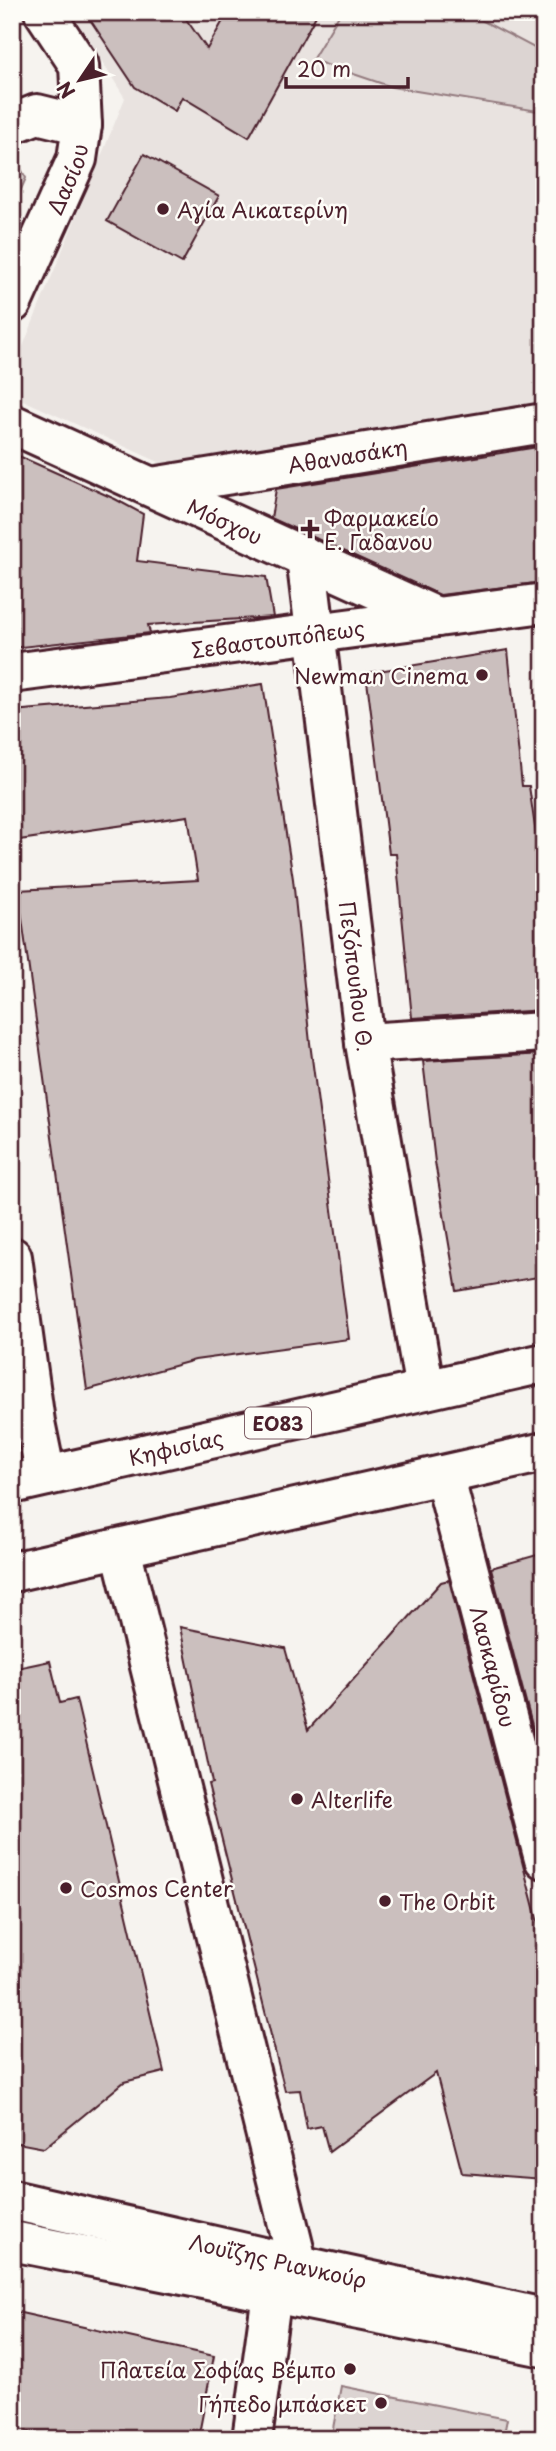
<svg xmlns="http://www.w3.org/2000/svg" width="556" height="2451" font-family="'Playpen Sans',sans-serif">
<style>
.built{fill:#e9e3e0}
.green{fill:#dcd4d2;stroke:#937a7e;stroke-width:2}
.building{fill:#cbbfbe;stroke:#4a1f2b;stroke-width:2}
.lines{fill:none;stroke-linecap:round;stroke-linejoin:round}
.minor-casing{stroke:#4a1f2b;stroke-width:44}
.major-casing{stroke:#4a1f2b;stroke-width:44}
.minor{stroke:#fdfcf7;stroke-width:38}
.major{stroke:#fdfcf7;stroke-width:38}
.poi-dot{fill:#4a1f2b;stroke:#fdfcf7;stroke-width:2.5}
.labels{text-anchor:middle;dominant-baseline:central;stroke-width:5;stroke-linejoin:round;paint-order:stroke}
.shield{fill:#fdfcf7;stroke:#806168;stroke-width:2}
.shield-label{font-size:19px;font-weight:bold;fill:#4a1f2b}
.street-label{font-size:21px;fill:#4a1f2b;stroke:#fdfcf7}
.poi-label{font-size:21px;fill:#4a1f2b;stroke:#fdfcf7;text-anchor:start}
</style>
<rect width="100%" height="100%" fill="#f6f3ef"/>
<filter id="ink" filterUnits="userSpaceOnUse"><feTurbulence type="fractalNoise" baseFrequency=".0143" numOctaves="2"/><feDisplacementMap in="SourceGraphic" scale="14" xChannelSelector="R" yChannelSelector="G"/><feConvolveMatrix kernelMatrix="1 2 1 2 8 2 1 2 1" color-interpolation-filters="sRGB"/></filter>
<g filter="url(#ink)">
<polygon class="built" points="71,12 544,12 544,405 174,469 12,395 12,373 125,98"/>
<g class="green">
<polygon points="341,12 466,12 544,53 544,112 392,87 312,60"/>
<polygon points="12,158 16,160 26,178 12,210"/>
<polygon points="341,2386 507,2419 503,2439 331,2439"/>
</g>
<g class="building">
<polygon points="85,12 181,12 207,49 228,12 318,12 249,137 182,97 175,111 135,87"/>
<polygon points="144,154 219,196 182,263 107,221"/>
<polygon points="544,446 544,582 440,595 271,518 276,489"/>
<polygon points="12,453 115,499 143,514 137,561 266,577 273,617 148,625 150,633 12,648"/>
<polygon points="508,650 522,786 529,786 544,889 544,1010 412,1018 396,854 389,854 366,673"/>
<polygon points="263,684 293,879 310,1043 349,1339 195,1360 87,1390 18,890 198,880 188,816 12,841 12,711 170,698"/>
<polygon points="544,1054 544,1276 457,1291 435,1162 423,1061"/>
<polygon points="544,1553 544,1771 491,1568"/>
<polygon points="449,1580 544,1946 544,2179 462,2173 436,2073 329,2152 322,2126 307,2129 300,2090 285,2091 208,1784 212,1783 180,1627 285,1648 308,1730 441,1582"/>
<polygon points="50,1661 60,1703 76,1699 164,2072 124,2082 44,2148 12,2142 12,1669"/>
<polygon points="12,2311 214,2356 198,2439 54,2439 12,2427"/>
</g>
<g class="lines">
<defs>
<g id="minor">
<polyline points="12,124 37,114 82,125"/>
<path id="s1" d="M12,303L77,159L82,125L79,65L44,12"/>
<path id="s2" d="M12,424L437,617"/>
<path id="s3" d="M152,487L544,423"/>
<path id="s4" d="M306,557L365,1043L425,1390"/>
<path id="s5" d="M12,673L544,603"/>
<polyline points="365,1043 544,1032"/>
<polyline points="12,1257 35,1422 46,1476"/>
<path id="s6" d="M444,1475L544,1859"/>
<polyline points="121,1549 298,2265"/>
<path id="s7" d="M12,2200L298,2265L544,2318"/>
<polyline points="12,2241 544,2347"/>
<polyline points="252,2439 272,2293"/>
</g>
<g id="major">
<path id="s8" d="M12,1484L544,1363"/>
<polyline points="12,1572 544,1452"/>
</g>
</defs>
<use href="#minor" class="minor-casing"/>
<use href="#major" class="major-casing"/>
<use href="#minor" class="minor"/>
<use href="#major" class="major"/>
</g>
</g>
<g class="poi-dot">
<circle cx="163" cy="209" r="7"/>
<path d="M306.5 518.5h7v7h7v7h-7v7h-7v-7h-7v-7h7z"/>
<circle cx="482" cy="675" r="7"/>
<circle cx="297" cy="1799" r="7"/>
<circle cx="66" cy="1888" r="7"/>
<circle cx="385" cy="1901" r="7"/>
<circle cx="350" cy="2369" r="7"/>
<circle cx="381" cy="2403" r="7"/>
</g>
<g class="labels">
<rect class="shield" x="245" y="1407.5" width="66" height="31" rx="5"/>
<g class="shield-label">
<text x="278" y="1423">ΕΟ83</text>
</g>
<g class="street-label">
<text stroke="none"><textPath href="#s1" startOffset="136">Δασίου</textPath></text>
<text stroke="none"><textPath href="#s3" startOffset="198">Αθανασάκη</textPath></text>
<text stroke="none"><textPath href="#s2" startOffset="234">Μόσχου</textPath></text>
<text stroke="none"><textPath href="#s5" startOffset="268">Σεβαστουπόλεως</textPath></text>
<text stroke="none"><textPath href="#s4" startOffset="422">Πεζόπουλου Θ.</textPath></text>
<text stroke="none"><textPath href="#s8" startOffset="168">Κηφισίας</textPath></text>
<text stroke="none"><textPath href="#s6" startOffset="198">Λασκαρίδου</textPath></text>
<text stroke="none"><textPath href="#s7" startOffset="273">Λουΐζης Ριανκούρ</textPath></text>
</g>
<g class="poi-label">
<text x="177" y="209">Αγία Αικατερίνη</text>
<text x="324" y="517">Φαρμακείο<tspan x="324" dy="24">Ε. Γαδανου</tspan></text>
<text x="468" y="675" text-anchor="end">Newman Cinema</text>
<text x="311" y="1799">Alterlife</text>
<text x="80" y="1888">Cosmos Center</text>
<text x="399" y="1901">The Orbit</text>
<text x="336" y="2369" text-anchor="end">Πλατεία Σοφίας Βέμπο</text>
<text x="367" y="2403" text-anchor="end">Γήπεδο μπάσκετ</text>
</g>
</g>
<rect width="556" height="2451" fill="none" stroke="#fdfcf7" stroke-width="42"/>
<rect x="21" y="21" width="514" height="2409" fill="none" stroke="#4a1f2b" stroke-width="2.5" filter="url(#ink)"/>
<g transform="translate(80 80) rotate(235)" stroke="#fdfcf7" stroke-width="5" paint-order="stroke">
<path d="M0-5L12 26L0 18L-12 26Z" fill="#4a1f2b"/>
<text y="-10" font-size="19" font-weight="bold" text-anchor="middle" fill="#4a1f2b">N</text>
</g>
<path d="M286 77v10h122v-10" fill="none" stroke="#4a1f2b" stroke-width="3.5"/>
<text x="297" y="77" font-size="21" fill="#4a1f2b" stroke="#fdfcf7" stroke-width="5" paint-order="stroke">20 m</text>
</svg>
